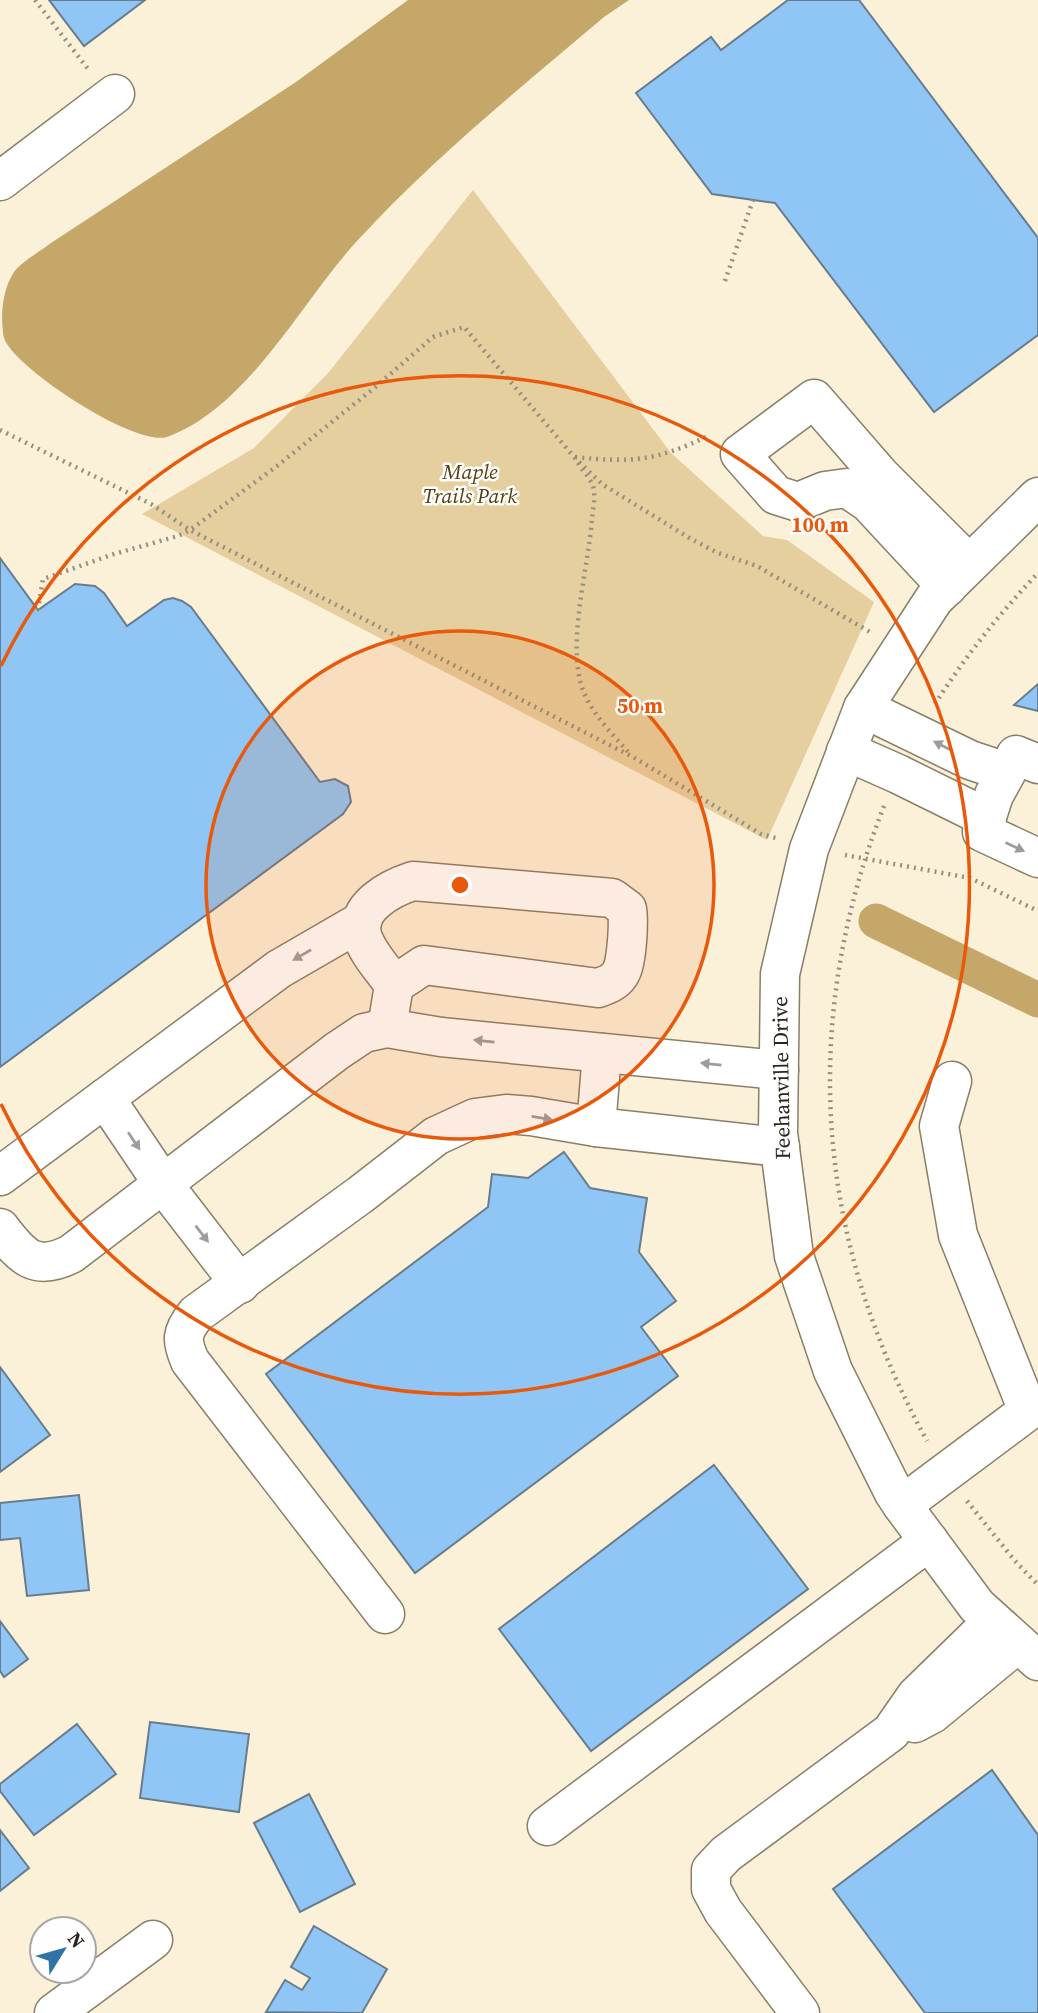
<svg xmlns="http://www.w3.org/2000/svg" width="1038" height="2013" font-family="'Source Serif 4',serif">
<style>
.green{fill:#e6cf9e}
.water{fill:#c5a869}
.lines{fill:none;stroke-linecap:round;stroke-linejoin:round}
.canal{stroke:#c5a869;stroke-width:35}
.building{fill:#90c6f6;stroke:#697c8c;stroke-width:2}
.minor-casing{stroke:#897f69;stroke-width:41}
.path{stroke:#968e7e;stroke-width:4.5;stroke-dasharray:2 5;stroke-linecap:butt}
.minor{stroke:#fff;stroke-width:38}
.oneway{fill:#9f9d99}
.ring{fill:none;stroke:#e8590c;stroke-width:3.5}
.labels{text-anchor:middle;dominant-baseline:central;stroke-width:5;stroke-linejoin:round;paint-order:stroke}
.park-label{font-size:21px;font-style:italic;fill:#543f0c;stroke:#fefefe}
.street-label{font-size:21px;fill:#29251c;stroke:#fefefe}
.centre{fill:#e8590c;stroke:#fefefe;stroke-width:3.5}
.ring-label{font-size:21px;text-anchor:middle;font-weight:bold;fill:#e8590c;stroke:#fefefe;stroke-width:5;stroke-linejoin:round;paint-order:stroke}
</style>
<rect width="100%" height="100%" fill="#fbf0d8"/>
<polygon class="green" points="473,190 671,453 763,536 787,540 874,602 767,840 142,514 254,448 329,372"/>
<path class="water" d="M408,0H629L604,17C519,89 432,159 357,241C301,302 248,408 167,437C135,447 14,368 4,338C0,318 2,290 14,272C20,263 42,250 51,243L296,82Z"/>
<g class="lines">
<polyline class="canal" points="876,921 1038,1000"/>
</g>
<g class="building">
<polygon points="49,0 145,0 84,46"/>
<polygon points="788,0 859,0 1038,238 1038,335 934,412 775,203 712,194 636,93 711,37 721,50"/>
<polygon points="0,558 38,610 75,584 95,586 104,593 127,626 164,600 173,598 182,601 191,607 320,782 335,779 348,786 351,802 343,814 0,1067"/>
<polygon points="1038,684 1038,711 1014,705"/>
<polygon points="564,1152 590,1188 647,1198 639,1252 676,1301 641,1327 678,1376 415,1573 266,1374 488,1207 492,1174 528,1178"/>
<polygon points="0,1367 50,1435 0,1472"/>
<polygon points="714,1465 808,1589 591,1751 499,1629"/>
<polygon points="79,1495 89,1590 27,1596 20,1538 0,1540 0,1503"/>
<polygon points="0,1621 28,1659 4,1677 0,1671"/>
<polygon points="150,1722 249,1734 239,1812 140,1798"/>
<polygon points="77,1724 116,1774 34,1835 0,1791 0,1784"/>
<polygon points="992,1770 1038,1835 1038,2013 925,2013 833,1889"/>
<polygon points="309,1794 355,1884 300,1912 254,1823"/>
<polygon points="0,1830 29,1868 0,1891"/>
<polygon points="314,1926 387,1969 362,2013 266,2012 285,1980 302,1990 310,1978 291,1967"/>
</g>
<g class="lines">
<defs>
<g id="minor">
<polyline points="0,181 115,94"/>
<polyline points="1038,497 934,599 863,708 809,849 780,974 778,1133 794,1256 833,1371 894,1493 902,1505 977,1606 1038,1661"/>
<polyline points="947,587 869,503 847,488 825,491 798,502 776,495 740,454 814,399 880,475 969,564"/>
<polyline points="863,708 970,760 1006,772"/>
<polyline points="846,751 898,774 987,818"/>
<polyline points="1038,764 1016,755 994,795 982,832 1038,858"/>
<path d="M387,1028L394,985L424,965L598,988C607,985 617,981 621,972C627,962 629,921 627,909L612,898L413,881C391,888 352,908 363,938C369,955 384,970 394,985"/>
<polyline points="105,1098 163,1184 240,1284"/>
<polyline points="596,1127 602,1053"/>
<polyline points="0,1176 279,969 362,921"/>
<path d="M0,1228C22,1257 35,1272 71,1254L337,1051L364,1033L387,1028L441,1037L779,1070"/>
<polyline points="902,1505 1028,1411 958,1235 939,1126 952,1081"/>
<path d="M385,1614L190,1361C181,1340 181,1333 196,1314L360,1195L436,1136L475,1118L506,1114L531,1116L596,1127L780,1147"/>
<polyline points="915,1723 932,1714 1018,1643"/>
<polyline points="547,1826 929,1541"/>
<polyline points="54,2013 153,1940"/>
<polyline points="800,2013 723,1911 711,1889 711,1870 726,1854 891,1732 916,1696 993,1621"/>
</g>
</defs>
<use href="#minor" class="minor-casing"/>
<g class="path">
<polyline points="35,0 88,69"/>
<polyline points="725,281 753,200"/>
<polyline points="0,430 151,504 190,530 633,757 761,834 776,838"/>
<path d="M575,457C632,463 656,461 708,436"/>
<path d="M578,463C582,470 590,478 593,486C596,496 593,509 592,518C589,567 564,650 585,695C595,717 614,736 630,754"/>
<polyline points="38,610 43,579 114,554 178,536 190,530 277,466 373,389 433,337 464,327 574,457 602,484 691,539 718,553 757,566 870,632"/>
<path d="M935,704C965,657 999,614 1038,573"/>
<path d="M884,806C799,1023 815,1237 927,1441"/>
<polyline points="845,855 970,878 1038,911"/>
<polyline points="967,1501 1015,1561 1038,1585"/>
</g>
<use href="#minor" class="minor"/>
</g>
<defs><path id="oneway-solid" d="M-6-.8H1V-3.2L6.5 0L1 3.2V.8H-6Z" transform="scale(1.75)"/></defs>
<g class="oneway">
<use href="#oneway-solid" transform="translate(943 746) rotate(-153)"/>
<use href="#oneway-solid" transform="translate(1015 847) rotate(25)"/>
<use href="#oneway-solid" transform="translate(302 955) rotate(150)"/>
<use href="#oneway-solid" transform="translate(484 1041) rotate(-174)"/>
<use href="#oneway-solid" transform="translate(711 1064) rotate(-174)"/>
<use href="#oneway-solid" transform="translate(542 1118) rotate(9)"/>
<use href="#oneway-solid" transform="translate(134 1141) rotate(56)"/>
<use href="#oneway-solid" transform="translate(202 1234) rotate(52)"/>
</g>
<circle cx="460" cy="885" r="254" fill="#e8590c" fill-opacity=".12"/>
<g class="ring">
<circle cx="460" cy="885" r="254"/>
<path d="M1 666A509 509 0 1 1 1 1104"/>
</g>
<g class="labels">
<g class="park-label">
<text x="470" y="471">Maple<tspan x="470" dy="24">Trails Park</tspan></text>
</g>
<g class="street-label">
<text transform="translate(781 1078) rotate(-91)">Feehanville Drive</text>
</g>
</g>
<circle cx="460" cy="885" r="10" class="centre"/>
<g class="ring-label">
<text x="820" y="532">100 m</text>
<text x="640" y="713">50 m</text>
</g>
<g transform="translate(63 1950) rotate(53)"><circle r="33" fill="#fefefe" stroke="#a9a7a4" stroke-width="2"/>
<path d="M0-5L12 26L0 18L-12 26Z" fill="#3073a8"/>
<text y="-10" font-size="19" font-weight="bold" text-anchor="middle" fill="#29251c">N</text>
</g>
</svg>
